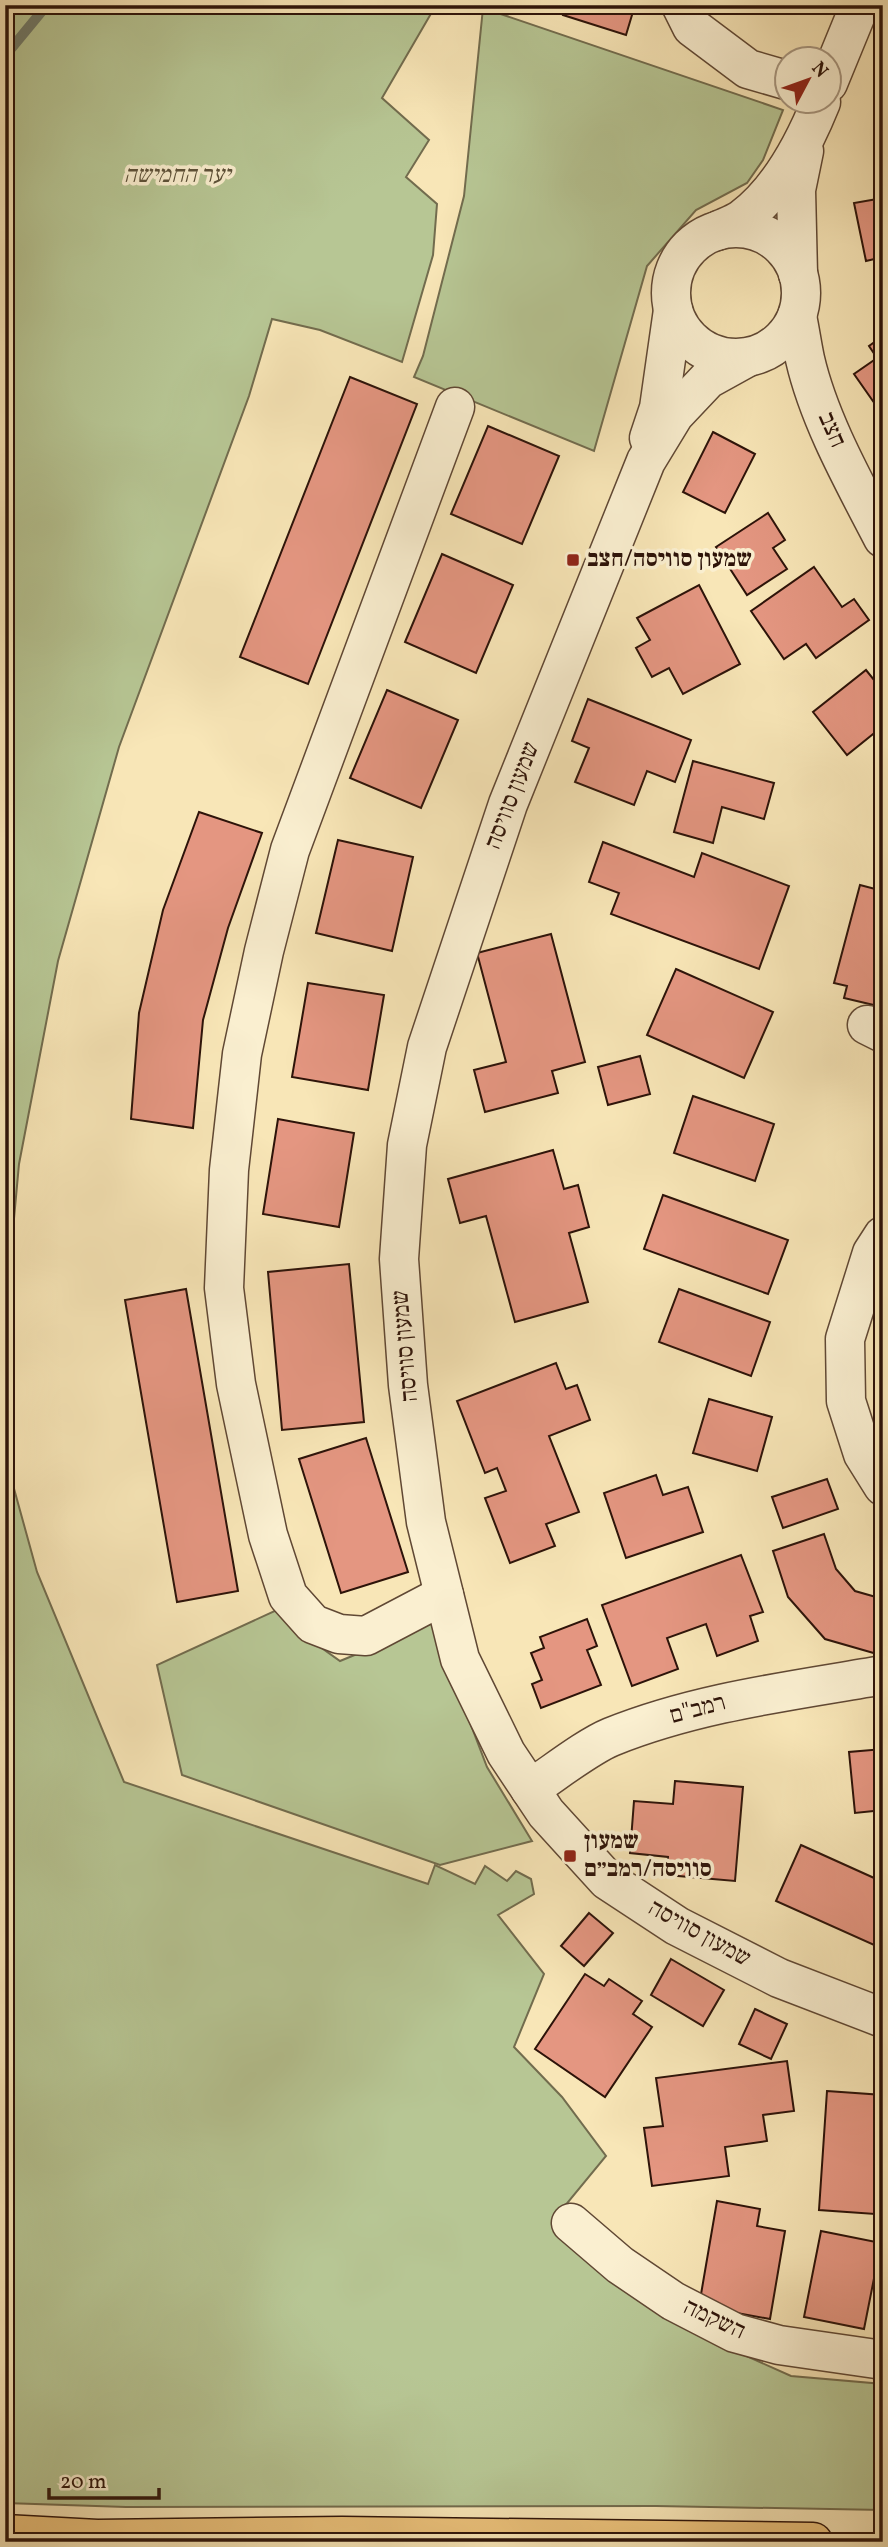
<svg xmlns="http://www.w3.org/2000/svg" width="888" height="2547" font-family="Vollkorn,'Frank Ruhl Libre',serif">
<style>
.green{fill:#b7c694;stroke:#726c4e;stroke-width:2}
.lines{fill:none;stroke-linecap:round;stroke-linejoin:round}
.stream{stroke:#707b6b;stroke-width:10}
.building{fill:#e49681;stroke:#2d1309;stroke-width:2}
.minor-casing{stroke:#604834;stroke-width:41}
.major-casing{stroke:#2d1309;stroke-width:41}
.minor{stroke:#faefd0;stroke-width:38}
.major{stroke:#ecc37c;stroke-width:38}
.poi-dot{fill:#8f2418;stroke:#faefd0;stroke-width:2.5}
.labels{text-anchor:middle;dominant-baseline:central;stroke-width:7;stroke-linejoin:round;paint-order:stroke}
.park-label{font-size:24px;font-style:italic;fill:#5d523a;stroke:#faefd0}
.street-label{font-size:24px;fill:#2d1309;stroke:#faefd0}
.poi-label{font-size:24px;font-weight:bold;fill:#2d1309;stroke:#faefd0;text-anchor:start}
</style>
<rect width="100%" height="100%" fill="#f8e6b7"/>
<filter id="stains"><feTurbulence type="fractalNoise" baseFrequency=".00286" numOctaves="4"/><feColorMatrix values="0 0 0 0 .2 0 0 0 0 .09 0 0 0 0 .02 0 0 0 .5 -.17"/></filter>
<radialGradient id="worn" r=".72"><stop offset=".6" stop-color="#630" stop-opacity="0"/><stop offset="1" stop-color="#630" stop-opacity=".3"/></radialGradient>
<g class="green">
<polygon points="5,5 436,5 382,98 429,140 406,177 437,204 433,255 402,362 320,330 272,319 249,396 119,747 58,961 19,1164 5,1317"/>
<polygon points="483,8 783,110 763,160 747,183 696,210 647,266 594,451 414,377 423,356 464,196"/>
<path d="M883,1310V1427C868,1389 875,1349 883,1310Z"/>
<polygon points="5,1456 37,1572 124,1782 428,1884 435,1865 475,1884 485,1866 507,1881 516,1871 531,1879 534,1894 498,1915 544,1974 514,2047 562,2097 606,2156 554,2219 695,2333 791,2376 883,2384 883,2510 656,2506 126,2507 5,2503"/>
<polygon points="279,1609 291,1626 340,1661 432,1623 487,1767 532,1841 440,1865 182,1775 157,1665"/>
</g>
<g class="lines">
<polyline class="stream" points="5,56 47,5"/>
</g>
<g class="building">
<polygon points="566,5 635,5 626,35 563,15"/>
<polygon points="883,198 883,257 866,261 854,203"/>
<polygon points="883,336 883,413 882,414 854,374 877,358 869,346"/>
<polygon points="350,377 417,404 308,684 240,657"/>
<polygon points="488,426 559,456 522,544 451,514"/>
<polygon points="713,432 755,454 725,513 683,492"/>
<polygon points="768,513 785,540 773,548 787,569 747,595 716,547"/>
<polygon points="442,554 513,585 476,673 405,642"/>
<polygon points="814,567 842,607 854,599 869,620 816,658 806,644 784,659 751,611"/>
<polygon points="699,585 740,664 683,694 669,668 652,677 636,648 650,640 637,618"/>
<polygon points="866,670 883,691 883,726 847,755 813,712"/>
<polygon points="387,690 458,720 421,808 350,778"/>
<polygon points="588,699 691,740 675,782 647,771 634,805 575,782 589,748 572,741"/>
<polygon points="693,761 774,783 764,819 722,807 713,843 674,832"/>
<polygon points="199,812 262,833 228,928 203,1020 193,1128 131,1119 139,1013 163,910"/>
<polygon points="338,840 413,857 392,951 316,933"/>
<polygon points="603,842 694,877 702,853 789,886 759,969 611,914 619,893 589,882"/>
<polygon points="860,885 883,891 883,987 878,1006 844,998 847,986 834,983"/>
<polygon points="551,934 585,1062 552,1071 558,1093 485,1112 474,1070 506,1062 477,953"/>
<polygon points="676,969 773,1012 744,1078 647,1035"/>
<polygon points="308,983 384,995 368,1090 292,1077"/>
<polygon points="640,1056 650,1094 608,1105 598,1067"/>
<polygon points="693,1096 774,1124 755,1181 674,1153"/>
<polygon points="278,1119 354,1133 339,1227 263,1214"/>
<polygon points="553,1150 564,1189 578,1185 589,1227 569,1233 588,1302 515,1322 486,1216 460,1223 448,1179"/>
<polygon points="663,1195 788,1240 768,1294 644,1249"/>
<polygon points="349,1264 364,1422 282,1430 268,1272"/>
<polygon points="186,1289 238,1591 177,1602 125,1300"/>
<polygon points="679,1289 770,1322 751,1376 659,1342"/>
<polygon points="556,1363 566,1389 577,1385 590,1420 549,1436 579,1512 546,1524 555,1546 510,1563 485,1498 506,1491 497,1468 485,1473 457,1401"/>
<polygon points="709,1399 772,1417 757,1471 693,1453"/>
<polygon points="366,1438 408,1572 341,1593 299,1459"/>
<polygon points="656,1475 663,1495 688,1487 703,1532 626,1558 604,1493"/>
<polygon points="827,1479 838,1509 783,1528 772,1497"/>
<polygon points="824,1534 836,1569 855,1591 883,1599 883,1633 877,1654 825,1639 788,1597 773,1551"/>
<polygon points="741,1555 763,1612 750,1616 758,1641 717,1656 706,1624 667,1638 678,1669 632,1686 602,1605"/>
<polygon points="587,1619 597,1646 587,1650 601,1685 541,1708 532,1684 542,1680 531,1653 544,1648 540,1637"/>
<polygon points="883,1749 883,1810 855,1813 849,1752"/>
<polygon points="675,1781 743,1787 735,1881 667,1875 668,1857 630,1853 634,1801 673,1804"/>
<polygon points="801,1845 883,1882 883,1949 776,1901"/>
<polygon points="589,1913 613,1933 584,1966 561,1946"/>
<polygon points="671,1959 724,1990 703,2026 651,1995"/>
<polygon points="585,1974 604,1986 609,1979 642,2001 633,2014 652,2027 605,2097 535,2049"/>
<polygon points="755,2009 787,2024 771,2059 739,2044"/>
<polygon points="787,2061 794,2111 763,2115 767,2141 725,2147 729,2176 652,2186 644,2128 663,2126 656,2078"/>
<polygon points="827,2091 883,2095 883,2181 877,2181 875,2214 819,2210"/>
<polygon points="717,2201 760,2209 757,2226 785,2231 770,2319 699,2306"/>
<polygon points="821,2231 881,2243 864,2329 804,2317"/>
</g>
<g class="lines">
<defs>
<g id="minor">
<polyline points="681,5 692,27 748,69 786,80"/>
<polyline points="828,83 860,5"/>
<circle cx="736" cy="293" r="65"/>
<path d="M717,231C725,227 735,224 742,219C780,191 804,144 821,102"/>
<polyline points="798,274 796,190 804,151"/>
<path d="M797,316C800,330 802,345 805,359C819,420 854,482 883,538"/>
<polyline points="746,358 708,379 674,415 646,461 508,804 427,1047 407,1145 399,1259 408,1385 426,1522 460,1659 506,1753 546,1813 607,1880 677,1926 779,1978 883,2018"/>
<polyline points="649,438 659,408 673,310"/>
<polyline points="867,1025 883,1033"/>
<polyline points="883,1236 872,1253 845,1339 846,1401 863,1454 883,1486"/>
<polyline points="444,1595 366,1636 339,1634 313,1624 288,1596 268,1535 236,1384 224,1288 229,1170 242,1054 264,951 290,850 455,407"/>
<path d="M530,1789C553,1774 587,1747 611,1737C698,1702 791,1691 883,1675"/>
<polyline points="571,2223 620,2265 673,2301 735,2333 779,2345 883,2360"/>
</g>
<polyline id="major" points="5,2534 97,2539 342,2536 813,2542"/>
</defs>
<use href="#minor" class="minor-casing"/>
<use href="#major" class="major-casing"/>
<use href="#minor" class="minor"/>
<use href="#major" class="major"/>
</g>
<g class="poi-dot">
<rect x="566" y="553" width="14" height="14" rx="3.5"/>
<rect x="563" y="1849" width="14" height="14" rx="3.5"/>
</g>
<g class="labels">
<g class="park-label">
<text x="177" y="176">יער החמישה</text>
</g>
<g class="street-label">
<text transform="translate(831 430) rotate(66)">חצב</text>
<text transform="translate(513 796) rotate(-69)">שמעון סוויסה</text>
<text transform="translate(406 1346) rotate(-95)">שמעון סוויסה</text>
<text transform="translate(698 1710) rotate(-15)">רמב"ם</text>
<text transform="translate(699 1934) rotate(29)">שמעון סוויסה</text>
<text transform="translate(714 2320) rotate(25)">השקמה</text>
</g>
<g class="poi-label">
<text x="587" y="560">שמעון סוויסה/חצב</text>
<text x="584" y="1842">שמעון<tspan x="584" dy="28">סוויסה/רמב״ם</tspan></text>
</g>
</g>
<rect width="888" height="2547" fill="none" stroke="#f8e6b7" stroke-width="28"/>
<rect x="7" y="7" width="874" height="2533" fill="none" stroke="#2d1309" stroke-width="3.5"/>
<rect x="14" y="14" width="860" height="2519" fill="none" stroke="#2d1309" stroke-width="2"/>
<g transform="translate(808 80) rotate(49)"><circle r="33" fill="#faefd0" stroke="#a89780" stroke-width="2"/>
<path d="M0-5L12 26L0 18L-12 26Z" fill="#8f2418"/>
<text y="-10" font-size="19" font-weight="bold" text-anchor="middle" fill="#2d1309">N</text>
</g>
<path d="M49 2488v10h110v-10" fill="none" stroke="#2d1309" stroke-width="3.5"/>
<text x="60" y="2488" font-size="21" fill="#2d1309" stroke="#faefd0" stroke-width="5" paint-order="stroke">20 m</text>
<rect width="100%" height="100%" filter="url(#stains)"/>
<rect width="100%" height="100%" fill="url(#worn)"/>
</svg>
